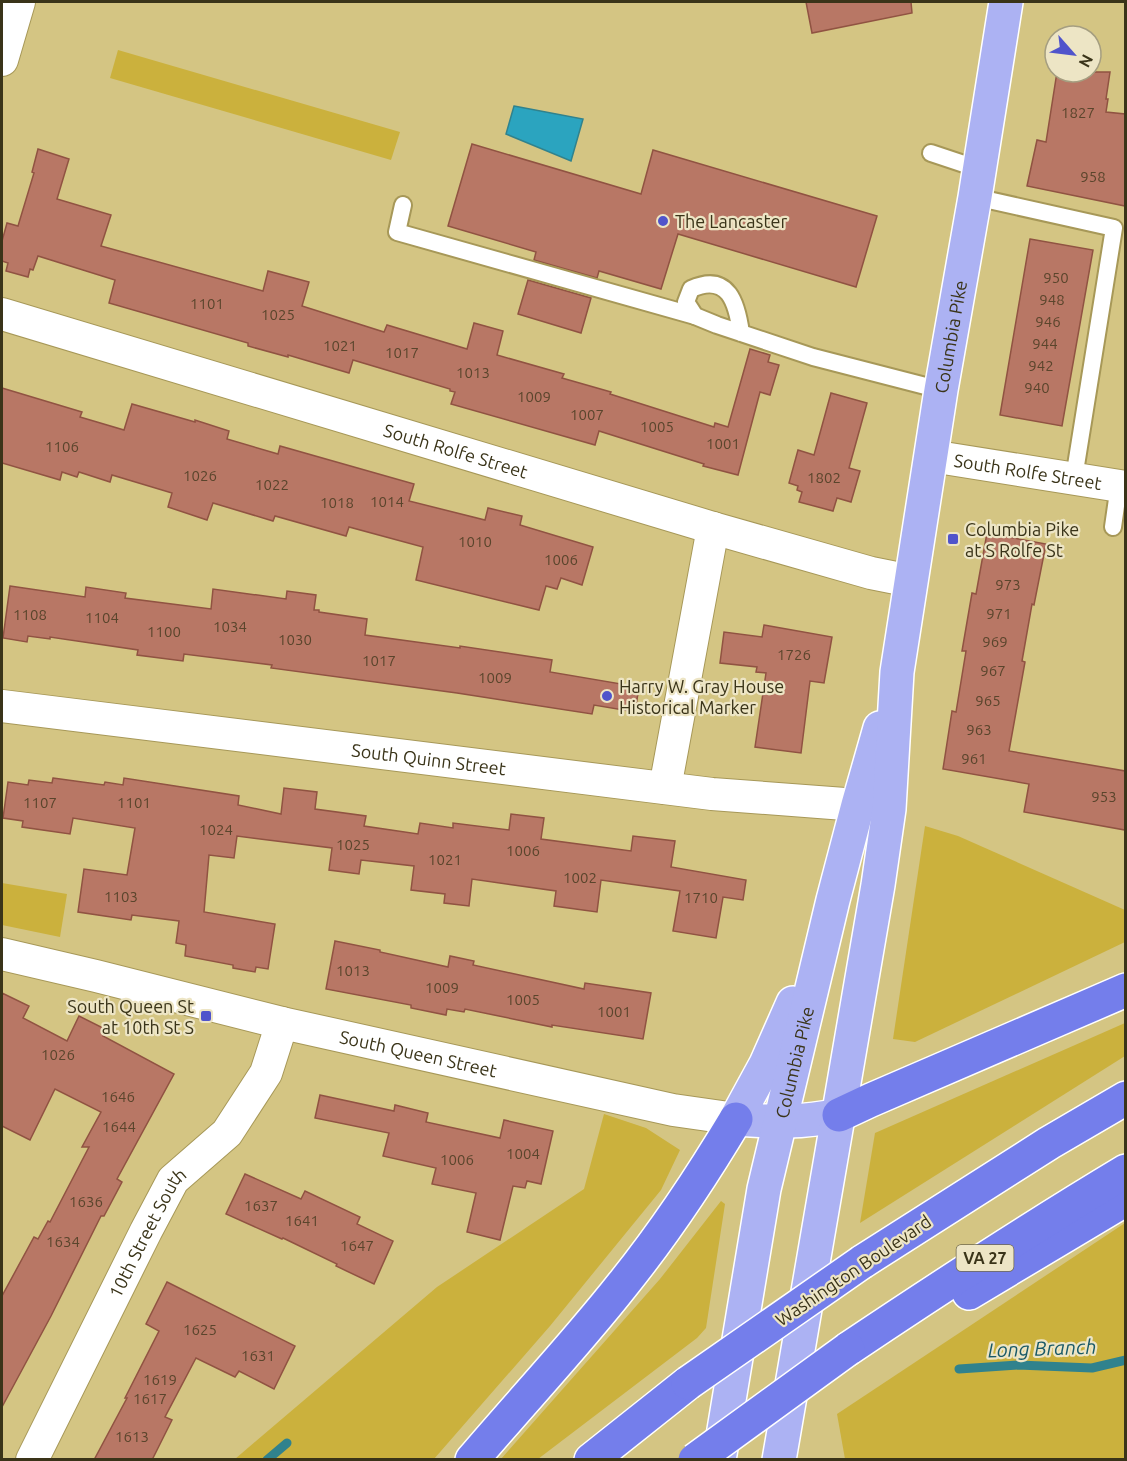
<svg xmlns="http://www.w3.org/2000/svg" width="1127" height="1461" font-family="Ubuntu,sans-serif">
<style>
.green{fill:#cbb13d}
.water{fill:#2ba4bf;stroke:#30828d;stroke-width:1.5}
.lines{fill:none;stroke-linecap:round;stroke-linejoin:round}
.stream{stroke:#30828d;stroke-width:9}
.building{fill:#b87765;stroke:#905342;stroke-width:1.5}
.lane-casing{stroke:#a79858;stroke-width:20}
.street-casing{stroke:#a79858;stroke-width:34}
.primary-casing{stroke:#fff;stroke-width:36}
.highway-casing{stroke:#fff;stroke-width:36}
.lane{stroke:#fff;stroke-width:16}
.street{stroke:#fff;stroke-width:32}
.primary{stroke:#acb2f3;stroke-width:33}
.highway{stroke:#747eeb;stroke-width:33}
.highway-bridge-casing{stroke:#fff;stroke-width:36;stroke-linecap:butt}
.highway-bridge{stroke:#747eeb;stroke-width:33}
.poi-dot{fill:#5054cb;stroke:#ede5c5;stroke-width:2}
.labels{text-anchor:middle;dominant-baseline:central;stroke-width:4.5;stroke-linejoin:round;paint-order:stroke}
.number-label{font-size:15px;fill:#5a452c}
.shield{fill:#ede5c5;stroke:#70694d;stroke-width:1.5}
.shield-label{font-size:16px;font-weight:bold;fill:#3a3419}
.poi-label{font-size:18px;fill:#3a3419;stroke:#ede5c5;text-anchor:start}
.street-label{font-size:18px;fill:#3a3419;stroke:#ede5c5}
.water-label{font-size:20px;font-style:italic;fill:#195967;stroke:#ede5c5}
</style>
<rect width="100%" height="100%" fill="#d4c583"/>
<g class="green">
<polygon points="118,50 400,132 391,160 110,78"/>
<polygon points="925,826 958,836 1125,910 1125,942 915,1042 893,1039"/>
<polygon points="2,883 67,894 60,937 2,925"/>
<polygon points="1125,1023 1125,1056 860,1223 875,1133"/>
<polygon points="604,1114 646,1128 680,1150 661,1190 550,1326 434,1459 235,1459 437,1287 584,1189"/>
<polygon points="721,1201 725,1204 706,1328 697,1338 538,1459 501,1459 660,1279"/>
<polygon points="1125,1223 1125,1459 845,1459 837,1414"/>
</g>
<polygon class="water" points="514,106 583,119 571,161 506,134"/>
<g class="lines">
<g class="stream">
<polyline points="959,1369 1018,1365 1092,1368 1126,1360"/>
<polyline points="267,1460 287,1443"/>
</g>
</g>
<g class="building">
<polygon points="806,2 911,2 912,13 812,33"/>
<polygon points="1057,72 1110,72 1106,99 1108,99 1106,112 1125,114 1125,206 1027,186 1037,140 1046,142"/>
<polygon points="472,144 641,194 653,150 877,216 856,287 678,234 661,289 599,271 597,278 534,260 536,252 448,226"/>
<polygon points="38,149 69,159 57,199 111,215 101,246 263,291 268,271 309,282 302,306 384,332 387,325 467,349 474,323 503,331 497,355 564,374 562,378 611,392 610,394 714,427 715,423 728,427 750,349 770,355 768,362 779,365 770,395 760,392 738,475 703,466 704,464 599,431 595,445 451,404 455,392 450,391 450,389 353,360 349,373 288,355 288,357 248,346 248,343 109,303 115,280 38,256 33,270 30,269 28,277 6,271 8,263 2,261 2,241 7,223 18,226 34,173 32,172"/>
<polygon points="1030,239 1093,250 1062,426 1000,415"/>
<polygon points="528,280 591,298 581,333 518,314"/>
<polygon points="2,388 82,412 80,417 124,430 132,404 195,422 195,420 229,431 227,439 278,454 280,446 414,484 409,501 485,520 488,508 522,516 520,525 593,547 582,585 561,578 557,589 546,586 539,610 416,580 423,547 349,527 346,536 275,516 273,521 213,503 207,520 168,507 172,493 112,475 110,482 79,472 77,477 62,472 60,480 2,463"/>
<polygon points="831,393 867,403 849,468 860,471 851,502 837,498 833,511 799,502 802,492 797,490 798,486 789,483 798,450 814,455"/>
<polygon points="987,533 1046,544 1034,605 1032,604 1022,661 1025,662 1009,751 1125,771 1125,830 1024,812 1029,784 943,769 952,711 956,712 966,651 962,651 972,593 976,594"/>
<polygon points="10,586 85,597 86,587 126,593 125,598 211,609 213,589 286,599 287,591 316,595 314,610 319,610 319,612 367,619 365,635 460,648 460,646 552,660 550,672 639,687 635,712 594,705 592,714 457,693 271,668 272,665 184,654 183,661 137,655 138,650 50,637 50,639 28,636 27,642 3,638"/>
<polygon points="764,625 832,637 824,683 810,681 801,753 755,747 766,673 756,672 757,667 720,663 724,632 762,637"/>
<polygon points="53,778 104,785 105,782 123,785 124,778 239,796 238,805 281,814 284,788 317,792 315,809 366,816 364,826 418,834 420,823 453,828 453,823 509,830 511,814 544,818 541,839 631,851 633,836 675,841 671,867 746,880 743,900 723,897 716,938 673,931 680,891 601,880 597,912 554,906 556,891 472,879 469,906 444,903 445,894 411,890 414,866 361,860 359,874 329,870 332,848 237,836 234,858 209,855 204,912 275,924 268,969 256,967 255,972 233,968 233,965 185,956 186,945 176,943 179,921 132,915 131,920 78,912 84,869 127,875 135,828 73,818 70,834 22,827 23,821 3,818 8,782 28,785 29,780 52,783"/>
<polygon points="335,941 380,950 380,952 448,967 450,956 474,961 473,965 584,989 585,983 651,993 643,1039 552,1025 552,1027 465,1009 464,1012 447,1009 446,1015 411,1008 411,1005 326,989"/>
<polygon points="2,993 29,1006 23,1018 67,1041 79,1016 107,1030 103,1036 174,1074 117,1179 122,1182 104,1216 101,1216 51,1316 2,1407 2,1296 34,1237 38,1239 48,1221 50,1222 89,1147 82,1147 101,1112 55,1089 30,1140 2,1126"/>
<polygon points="320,1095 394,1111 395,1105 428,1113 426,1122 500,1138 504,1120 553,1131 541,1184 527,1181 525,1188 513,1186 500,1240 467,1232 476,1193 432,1184 436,1168 383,1156 389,1133 315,1118"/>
<polygon points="245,1174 301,1199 305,1191 360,1217 357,1224 393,1241 374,1284 336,1266 337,1264 283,1238 282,1239 226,1214"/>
<polygon points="167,1282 295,1346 274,1389 239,1371 235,1377 196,1358 165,1417 172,1420 152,1460 94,1460 127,1398 125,1398 159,1331 146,1324"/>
</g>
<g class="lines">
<defs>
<g id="lane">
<polyline points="931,153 979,169"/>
<polyline points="975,197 1114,228 1074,478"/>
<polyline points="403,205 397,232 695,316"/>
<path d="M741,333C737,304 729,272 691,289L686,302L695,316L717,325L813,357L941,390"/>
<polyline points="1113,527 1119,485"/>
</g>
<g id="street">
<polyline points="2,60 19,2"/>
<path id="s1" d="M2,314L713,528L871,573L911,581"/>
<path id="s2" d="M931,456L1126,487"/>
<path id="s3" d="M2,706L712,794L858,805"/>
<polyline points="665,788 713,528"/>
<path id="s4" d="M2,954L96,976L282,1023L673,1110L736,1119"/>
<path id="s5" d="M32,1460L146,1231L173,1180L227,1133L266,1073L282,1023"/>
</g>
<g id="primary">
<path d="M793,1003L766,1064L736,1119C773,1122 802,1123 839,1115"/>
<path id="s6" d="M719,1460L764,1189L833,900L858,805L880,728"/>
<path id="s7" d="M779,1460L878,885L889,809L897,672L941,390L975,197L1006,2"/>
</g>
<g id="highway">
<polyline points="839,1115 871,1100 1126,990"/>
<polyline points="862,1262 1049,1143 1126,1098"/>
<polyline points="969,1293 1126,1199"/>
<path d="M848,1349C939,1288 1031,1228 1126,1171"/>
<path d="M472,1460C522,1401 575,1345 623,1284C665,1232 702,1176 736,1119"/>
<polyline points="591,1460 688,1383"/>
</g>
</defs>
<use href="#lane" class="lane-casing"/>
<use href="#street" class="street-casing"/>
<use href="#primary" class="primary-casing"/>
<use href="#highway" class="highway-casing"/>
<use href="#lane" class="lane"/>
<use href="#street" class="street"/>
<use href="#primary" class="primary"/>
<use href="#highway" class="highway"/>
<defs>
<g id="highway-bridge">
<polyline points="688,1383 862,1262"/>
<polyline points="695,1460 848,1349"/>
</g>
</defs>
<use href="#highway-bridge" class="highway-bridge-casing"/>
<use href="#highway-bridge" class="highway-bridge"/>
</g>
<g class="poi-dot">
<circle cx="663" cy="221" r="6"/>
<rect x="947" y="533" width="12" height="12" rx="3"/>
<circle cx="607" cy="696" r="6"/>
<rect x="200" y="1010" width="12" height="12" rx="3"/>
</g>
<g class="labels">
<g class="number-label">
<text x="1078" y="112">1827</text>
<text x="1093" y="176">958</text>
<text x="1056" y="277">950</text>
<text x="1052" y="299">948</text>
<text x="207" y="303">1101</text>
<text x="278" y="314">1025</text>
<text x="1048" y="321">946</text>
<text x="1045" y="343">944</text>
<text x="340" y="345">1021</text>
<text x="402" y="352">1017</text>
<text x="1041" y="365">942</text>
<text x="473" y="372">1013</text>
<text x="1037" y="387">940</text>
<text x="534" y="396">1009</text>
<text x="587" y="414">1007</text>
<text x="657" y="426">1005</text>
<text x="723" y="443">1001</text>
<text x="62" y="446">1106</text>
<text x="200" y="475">1026</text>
<text x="824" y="477">1802</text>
<text x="272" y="484">1022</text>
<text x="387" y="501">1014</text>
<text x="337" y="502">1018</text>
<text x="475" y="541">1010</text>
<text x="561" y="559">1006</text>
<text x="1008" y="584">973</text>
<text x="999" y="613">971</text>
<text x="30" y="614">1108</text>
<text x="102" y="617">1104</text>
<text x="230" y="626">1034</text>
<text x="164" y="631">1100</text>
<text x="295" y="639">1030</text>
<text x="995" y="641">969</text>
<text x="794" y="654">1726</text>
<text x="379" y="660">1017</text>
<text x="993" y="670">967</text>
<text x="495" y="677">1009</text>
<text x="988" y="700">965</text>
<text x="979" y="729">963</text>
<text x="974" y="758">961</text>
<text x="1104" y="796">953</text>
<text x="40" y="802">1107</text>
<text x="134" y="802">1101</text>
<text x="216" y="829">1024</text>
<text x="353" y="844">1025</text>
<text x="523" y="850">1006</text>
<text x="445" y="859">1021</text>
<text x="580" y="877">1002</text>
<text x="121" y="896">1103</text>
<text x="701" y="897">1710</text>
<text x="353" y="970">1013</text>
<text x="442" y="987">1009</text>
<text x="523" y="999">1005</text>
<text x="614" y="1011">1001</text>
<text x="58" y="1054">1026</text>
<text x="118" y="1096">1646</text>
<text x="119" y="1126">1644</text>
<text x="523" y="1153">1004</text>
<text x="457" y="1159">1006</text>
<text x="86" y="1201">1636</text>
<text x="261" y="1205">1637</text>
<text x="302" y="1220">1641</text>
<text x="63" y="1241">1634</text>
<text x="357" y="1245">1647</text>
<text x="200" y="1329">1625</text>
<text x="258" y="1355">1631</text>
<text x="160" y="1379">1619</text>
<text x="150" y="1398">1617</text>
<text x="132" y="1436">1613</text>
</g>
<rect class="shield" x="956.5" y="1245" width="57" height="26" rx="4.5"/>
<g class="shield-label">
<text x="985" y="1258">VA 27</text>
</g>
<g class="poi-label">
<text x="675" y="221">The Lancaster</text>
<text x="965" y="529">Columbia Pike<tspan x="965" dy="21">at S Rolfe St</tspan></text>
<text x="619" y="686">Harry W. Gray House<tspan x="619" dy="21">Historical Marker</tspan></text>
<text x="194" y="1006" text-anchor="end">South Queen St<tspan x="194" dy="21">at 10th St S</tspan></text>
</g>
<g class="street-label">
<text stroke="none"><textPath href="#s7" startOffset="1137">Columbia Pike</textPath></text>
<text stroke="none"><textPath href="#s1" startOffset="474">South Rolfe Street</textPath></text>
<text stroke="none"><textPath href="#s2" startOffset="98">South Rolfe Street</textPath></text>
<text stroke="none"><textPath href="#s3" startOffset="430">South Quinn Street</textPath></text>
<text stroke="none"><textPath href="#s4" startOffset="428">South Queen Street</textPath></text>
<text stroke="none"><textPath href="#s6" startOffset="405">Columbia Pike</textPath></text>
<text stroke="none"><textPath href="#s5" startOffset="255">10th Street South</textPath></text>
<text transform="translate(853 1270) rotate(-34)">Washington Boulevard</text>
</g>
<g class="water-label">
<text transform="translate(1042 1348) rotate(-2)">Long Branch</text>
</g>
</g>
<rect width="1127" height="1461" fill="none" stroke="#3a3419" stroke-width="6"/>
<g transform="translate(1073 54) rotate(118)"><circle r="28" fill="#ede5c5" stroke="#a59e80" stroke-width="1.5"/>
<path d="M0-4.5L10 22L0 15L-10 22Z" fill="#5054cb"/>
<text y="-9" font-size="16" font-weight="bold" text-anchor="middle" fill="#3a3419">N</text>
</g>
</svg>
